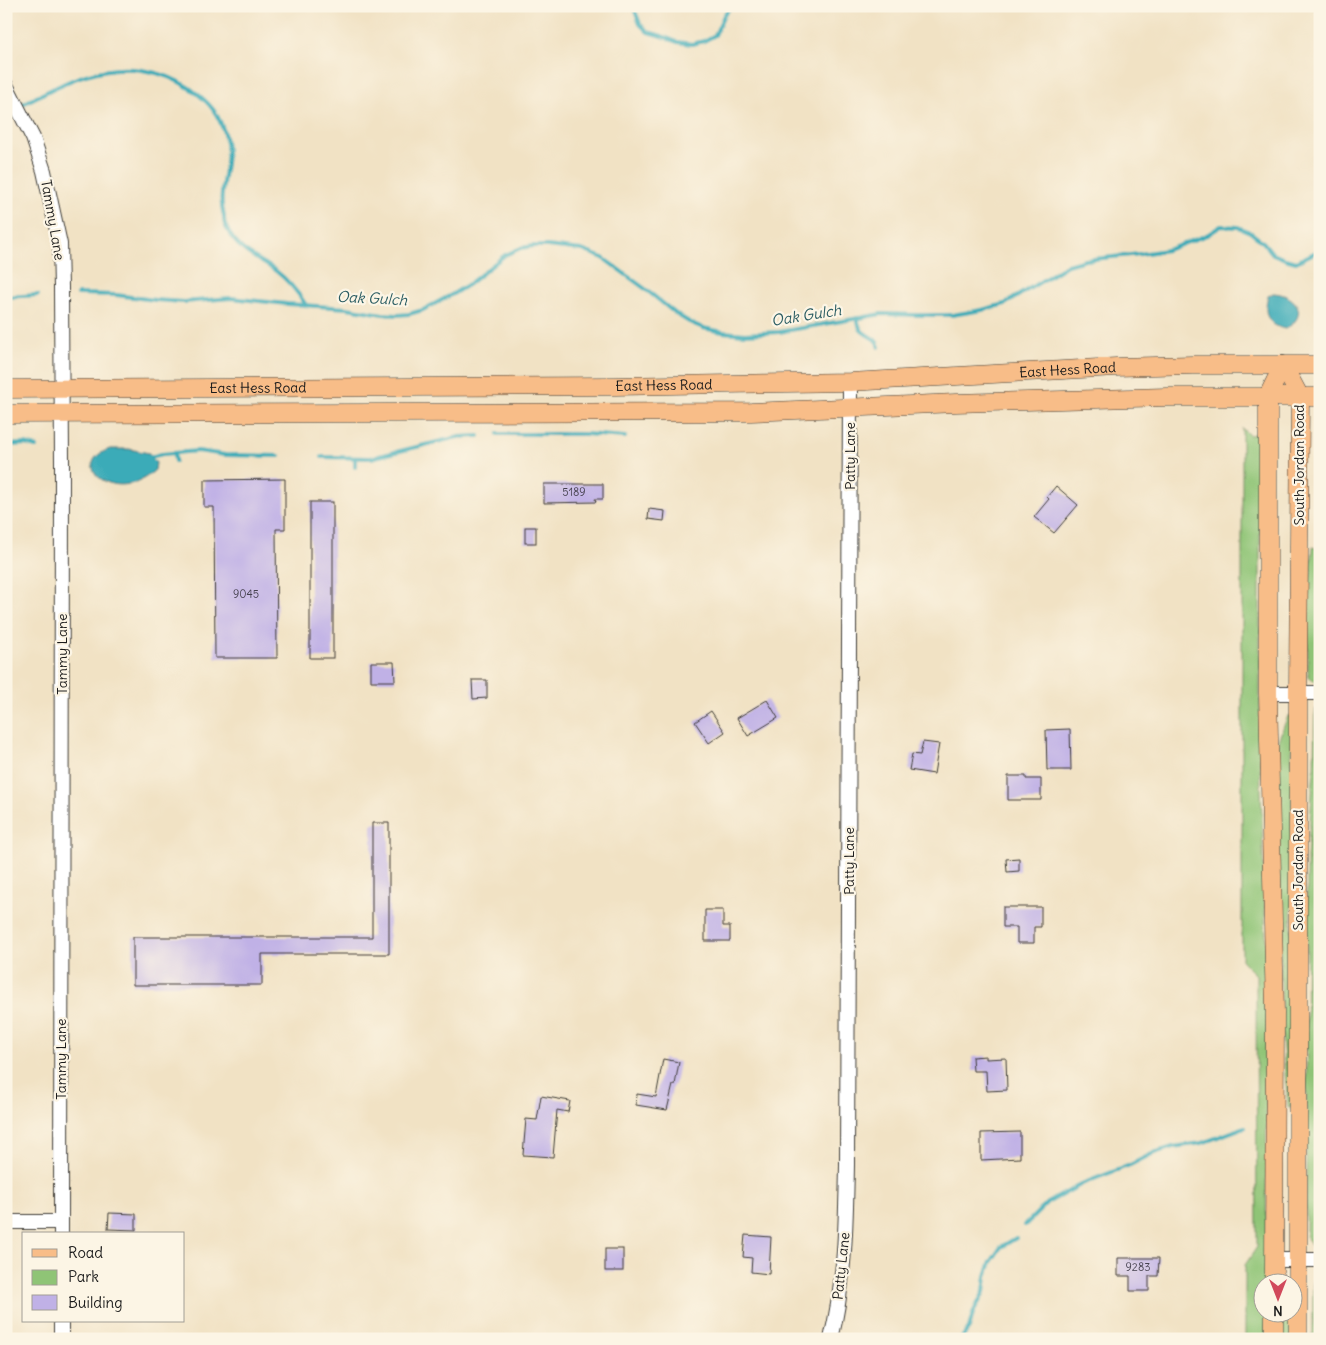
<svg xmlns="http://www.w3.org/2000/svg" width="1326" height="1345" font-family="Delius,sans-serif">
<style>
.green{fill:#8fc476;stroke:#567049}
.water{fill:#3babb8;stroke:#2c646a}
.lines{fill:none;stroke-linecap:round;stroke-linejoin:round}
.stream{stroke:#3babb8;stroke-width:4}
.building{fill:#c0b1e6}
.minor-casing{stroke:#3c3a35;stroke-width:16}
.major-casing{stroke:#3c3a35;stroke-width:19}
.minor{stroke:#fff;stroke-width:14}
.major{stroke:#f8bd88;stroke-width:18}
.labels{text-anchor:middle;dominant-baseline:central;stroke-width:4.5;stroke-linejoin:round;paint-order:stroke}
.number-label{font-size:11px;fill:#45414e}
.street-label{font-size:14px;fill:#1c1c1c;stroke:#fcf5e5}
.water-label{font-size:15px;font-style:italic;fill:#2a5c62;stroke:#fcf5e5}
</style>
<rect width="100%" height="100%" fill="#fcf5e5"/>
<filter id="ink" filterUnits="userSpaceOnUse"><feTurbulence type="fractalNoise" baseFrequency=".02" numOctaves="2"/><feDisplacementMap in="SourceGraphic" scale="10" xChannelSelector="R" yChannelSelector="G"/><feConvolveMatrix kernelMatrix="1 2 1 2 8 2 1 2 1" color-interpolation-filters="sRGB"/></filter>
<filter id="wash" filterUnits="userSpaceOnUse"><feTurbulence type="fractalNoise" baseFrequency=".0096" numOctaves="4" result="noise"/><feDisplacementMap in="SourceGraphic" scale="20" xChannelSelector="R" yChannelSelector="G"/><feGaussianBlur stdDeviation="1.12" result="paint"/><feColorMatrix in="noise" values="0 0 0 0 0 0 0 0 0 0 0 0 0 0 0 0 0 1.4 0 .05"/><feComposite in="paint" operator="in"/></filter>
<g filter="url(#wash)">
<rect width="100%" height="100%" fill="#f1e2c4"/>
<g class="green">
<polygon points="1242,428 1249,435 1255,434 1260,448 1260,759 1267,972 1266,1282 1264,1282 1264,1312 1266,1313 1266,1339 1245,1339 1245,1265 1257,1247 1256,975 1242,961"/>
<polygon points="1320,486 1320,685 1309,677 1308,672 1307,609 1313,547 1319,549"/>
<path d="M1320,706V1252C1311,1249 1308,1244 1306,1235L1307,858L1314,769L1315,716L1316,709Z"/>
<polygon points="1288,716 1292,716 1291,1108 1288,1108 1282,1036 1276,749 1279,738"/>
<polygon points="1320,1270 1320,1339 1313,1339 1313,1281 1316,1274"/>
<rect x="1282" y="1313" width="9" height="26"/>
</g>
<g class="water">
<path d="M1273,293C1297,294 1310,316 1285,329C1267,325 1263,313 1268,296Z"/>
<path d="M110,449H129L149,453L156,463L155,470C115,508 66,463 110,449Z"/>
</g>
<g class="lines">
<g class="stream">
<polyline points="633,6 640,24 648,32 662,36 677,42 692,44 704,41 715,35 724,15 731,6"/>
<path d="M21,105C60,85 96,63 142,70C161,73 175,78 191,89C209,102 220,114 225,137C230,156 223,174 222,193C221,201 222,209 224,216C224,220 224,224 226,227C238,252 256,257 276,271C289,281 297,291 306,305"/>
<polyline points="6,112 14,108"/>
<polyline points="78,294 116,295 155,300 184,302 231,298 287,304 347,308 383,314 397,315 409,314 423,310 453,294 469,284 505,255 521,248 533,246 547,246 582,250 603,258 644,288 676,314 689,322 703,328 723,332 745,334 779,332 882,314 917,315 952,315 982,310 1005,304 1067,265 1085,260 1140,254 1167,250 1207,235 1221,226 1238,227 1250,232 1263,242 1273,254 1285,259 1296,262 1320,250"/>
<polyline points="6,297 38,295"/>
<path d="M857,318C858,322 859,327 861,330C867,337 877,337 879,347"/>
<polyline points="498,434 585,434 625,437"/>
<polyline points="6,445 25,444 36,447"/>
<polyline points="174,453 175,461"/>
<polyline points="150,457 162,454 198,451 225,455 279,456"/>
<polyline points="322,457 371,458 458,437 479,436"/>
<polyline points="355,458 355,467"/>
<polyline points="1025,1225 1047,1203 1084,1183 1130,1165 1154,1153 1173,1147 1202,1143 1245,1127"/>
<polyline points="961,1339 969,1328 973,1313 984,1292 986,1276 991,1262 1001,1247 1016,1238"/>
</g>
</g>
<g id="blocks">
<g class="building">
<polygon points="285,479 285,529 276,529 277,658 215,658 214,507 204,507 204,480"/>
<polygon points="544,484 603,484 603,499 595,499 596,502 544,503"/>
<polygon points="1056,486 1078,505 1054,533 1034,517 1049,499 1047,497"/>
<rect x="310" y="502" width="23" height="156"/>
<polygon points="649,509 665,511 664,521 648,519"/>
<rect x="525" y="527" width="11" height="16"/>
<polygon points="371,662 394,662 395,681 371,681"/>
<polygon points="472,680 487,680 487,698 473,699"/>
<polygon points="767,700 778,718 748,736 737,718"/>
<polygon points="711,711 725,732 709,743 695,722"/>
<polygon points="1070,729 1071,770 1047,770 1046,730"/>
<polygon points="923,742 939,744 934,774 909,770 912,754 920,755"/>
<polygon points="1008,776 1026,776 1026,779 1041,779 1041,800 1008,800"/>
<polygon points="372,823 389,823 389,954 262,954 262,985 133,985 133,937 372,937"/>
<polygon points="1019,858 1019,871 1007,872 1006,859"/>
<polygon points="1003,907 1041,907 1041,927 1034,927 1034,943 1017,943 1017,927 1003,927"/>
<polygon points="705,910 723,910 723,926 730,926 730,941 705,941"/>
<polygon points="986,1056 986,1059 1006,1058 1007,1090 987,1091 986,1071 973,1071 972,1057"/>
<polygon points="663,1059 679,1062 675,1085 673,1085 667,1110 636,1105 637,1094 656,1097"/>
<polygon points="541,1096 570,1101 568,1112 557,1110 553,1157 523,1155 526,1119 537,1120"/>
<polygon points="1020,1132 1020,1158 981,1160 981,1133"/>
<polygon points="109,1213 136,1214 136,1230 108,1229"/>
<polygon points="745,1235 771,1237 769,1274 751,1272 752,1258 743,1257"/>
<rect x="605" y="1249" width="18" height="22"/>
<polygon points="1118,1258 1159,1258 1158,1276 1149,1276 1149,1291 1130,1291 1130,1276 1118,1276"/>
</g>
</g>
</g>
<g filter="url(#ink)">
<use href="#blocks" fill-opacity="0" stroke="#3c3a35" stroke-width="1"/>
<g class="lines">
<defs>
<g id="minor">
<polyline points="6,85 33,138 44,171 60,244 61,287 62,463 61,1234"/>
<polyline points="1268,693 1320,693"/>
<polyline points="6,1222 61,1222"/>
<polyline points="1273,1260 1320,1260"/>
<polyline points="61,1321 61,1339"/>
<path d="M831,1339C845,1282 846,1223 847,1165L850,382"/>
</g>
<g id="major">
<polyline points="1283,365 1300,397 1298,693 1298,1339"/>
<path id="s1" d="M6,389L616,386L850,382L1116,367L1193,365H1320"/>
<polyline points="6,414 751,412 956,403 1166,397 1320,397"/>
<polyline points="1274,1282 1275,1013 1268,693 1268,396 1283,365"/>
<polyline points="1274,1312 1274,1339"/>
</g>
</defs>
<use href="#minor" class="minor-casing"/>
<use href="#major" class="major-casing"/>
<use href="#minor" class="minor"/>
<use href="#major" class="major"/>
</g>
</g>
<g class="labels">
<g class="number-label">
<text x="574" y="492">5189</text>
<text x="246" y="594">9045</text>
<text x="1138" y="1267">9283</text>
</g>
<g class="street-label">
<text transform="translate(53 220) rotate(80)">Tammy Lane</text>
<text stroke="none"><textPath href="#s1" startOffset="1062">East Hess Road</textPath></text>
<text stroke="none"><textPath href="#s1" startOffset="658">East Hess Road</textPath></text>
<text stroke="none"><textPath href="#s1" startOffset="252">East Hess Road</textPath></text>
<text transform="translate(850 456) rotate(-90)">Patty Lane</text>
<text transform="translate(1299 465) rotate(-90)">South Jordan Road</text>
<text transform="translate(62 654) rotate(-90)">Tammy Lane</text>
<text transform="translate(849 861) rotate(-90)">Patty Lane</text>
<text transform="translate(1298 870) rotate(-90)">South Jordan Road</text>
<text transform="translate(61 1059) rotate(-90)">Tammy Lane</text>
<text transform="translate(841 1266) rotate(-84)">Patty Lane</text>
</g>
<g class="water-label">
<text transform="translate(372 298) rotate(3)">Oak Gulch</text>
<text transform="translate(806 315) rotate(-9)">Oak Gulch</text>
</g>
</g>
<rect width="1326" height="1345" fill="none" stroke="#fcf5e5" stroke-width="25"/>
<rect x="22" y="1232" width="162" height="90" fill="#fcf5e5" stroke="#a29e95"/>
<rect x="32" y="1249" width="25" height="8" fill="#f8bd88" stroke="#a29e95"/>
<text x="68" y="1258" font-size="15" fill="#1c1c1c">Road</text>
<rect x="32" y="1270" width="25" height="15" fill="#8fc476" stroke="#a29e95"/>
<text x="68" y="1282" font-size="15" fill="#1c1c1c">Park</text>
<rect x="32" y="1295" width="25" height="15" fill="#c0b1e6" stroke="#a29e95"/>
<text x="68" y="1308" font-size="15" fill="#1c1c1c">Building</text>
<g transform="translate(1278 1298) rotate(180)"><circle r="24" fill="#fcf5e5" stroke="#a29e95"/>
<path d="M0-4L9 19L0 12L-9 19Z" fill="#d1495b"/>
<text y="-8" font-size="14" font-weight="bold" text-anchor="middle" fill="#1c1c1c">N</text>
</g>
</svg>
